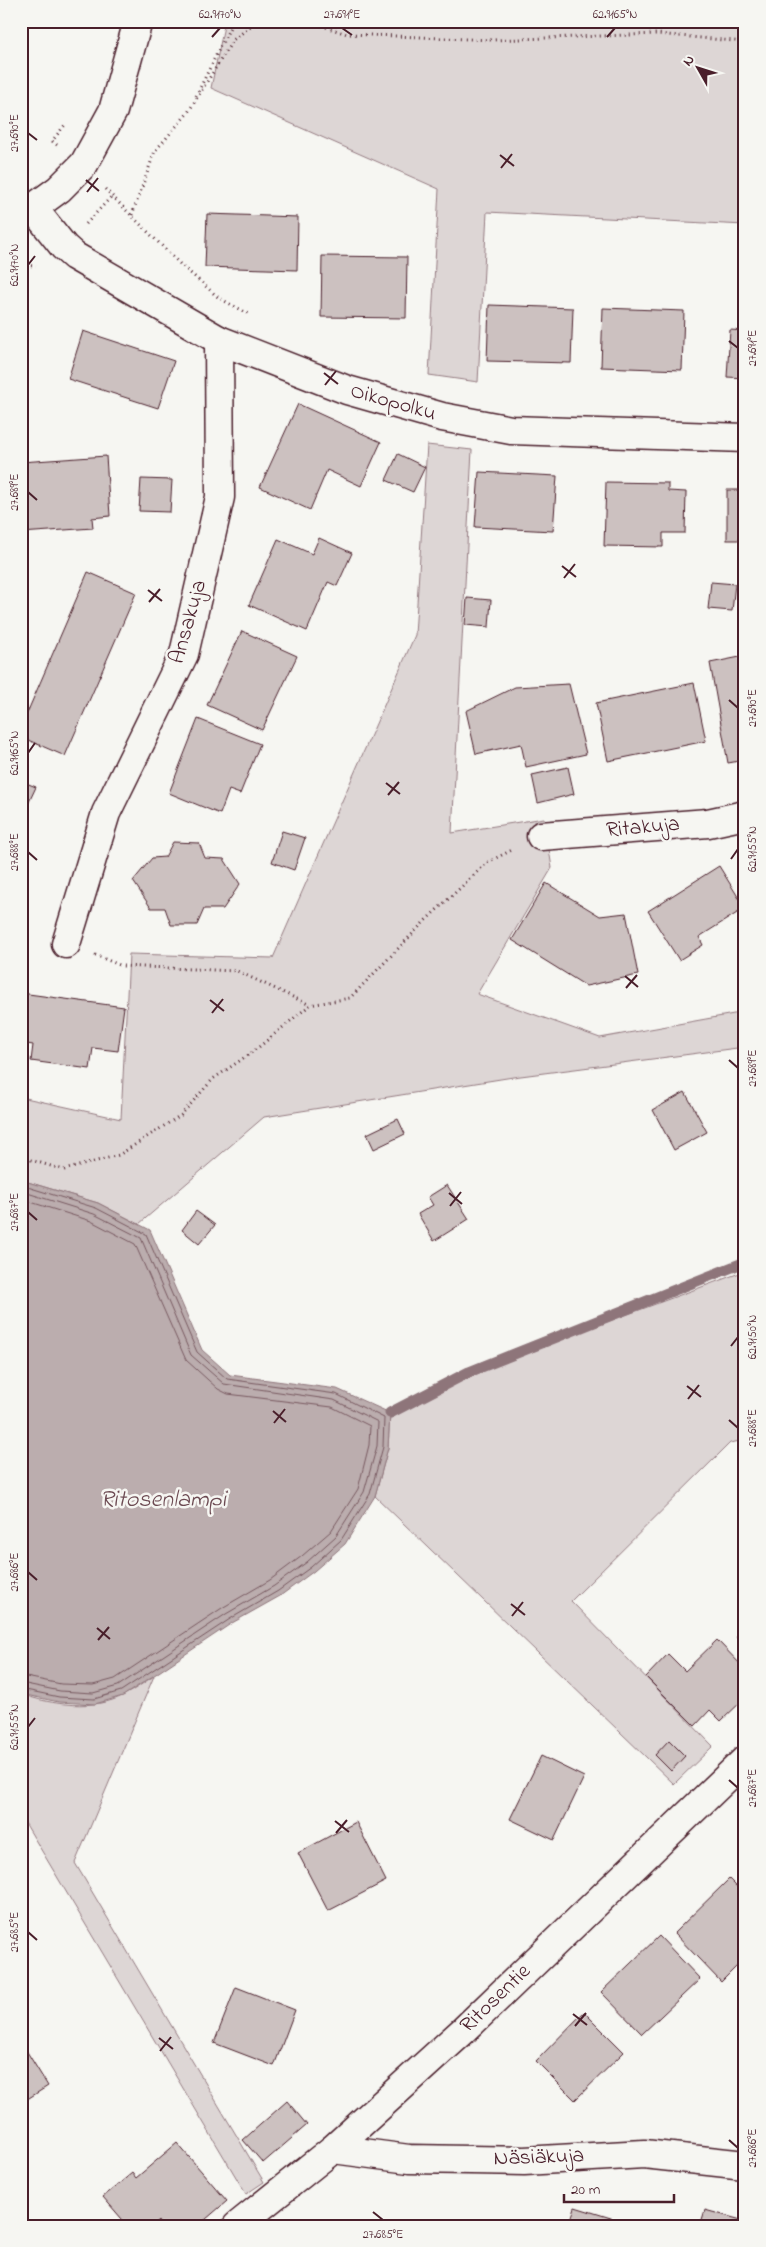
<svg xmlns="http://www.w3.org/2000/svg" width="766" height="2247" font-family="'Indie Flower',sans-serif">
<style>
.green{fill:#ddd6d5;stroke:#947a80}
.water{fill:#bbadae;stroke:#8e747a}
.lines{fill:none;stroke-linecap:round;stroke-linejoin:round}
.shore{stroke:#77585f;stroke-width:1}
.stream{stroke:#8e747a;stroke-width:11}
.building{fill:#ccc1c0;stroke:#4a1f2b}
.minor-casing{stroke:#4a1f2b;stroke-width:31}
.tertiary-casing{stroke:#4a1f2b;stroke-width:31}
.path{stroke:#4a1f2b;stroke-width:3;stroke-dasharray:1 4;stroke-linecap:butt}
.minor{stroke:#f6f6f2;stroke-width:28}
.tertiary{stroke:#f6f6f2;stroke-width:28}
.ticks{fill:none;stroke:#4a1f2b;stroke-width:2}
.labels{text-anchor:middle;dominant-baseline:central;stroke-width:5;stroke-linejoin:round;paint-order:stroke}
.street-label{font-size:22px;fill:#4a1f2b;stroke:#f6f6f2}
.water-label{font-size:24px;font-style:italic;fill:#6c4a52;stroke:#f6f6f2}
.neatline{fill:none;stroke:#4a1f2b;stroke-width:2}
.ticks-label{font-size:12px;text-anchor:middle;fill:#4a1f2b}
</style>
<rect width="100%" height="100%" fill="#f6f6f2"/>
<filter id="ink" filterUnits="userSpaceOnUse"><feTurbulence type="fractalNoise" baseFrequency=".02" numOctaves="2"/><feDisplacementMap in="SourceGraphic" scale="10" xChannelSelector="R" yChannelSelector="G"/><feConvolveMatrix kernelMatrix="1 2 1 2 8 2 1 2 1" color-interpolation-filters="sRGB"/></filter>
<g filter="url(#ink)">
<g class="green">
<polygon points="225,21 745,21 745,225 487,212 478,382 429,375 439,189 211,88"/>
<polygon points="427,445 472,450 452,833 544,818 552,868 477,994 600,1038 745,1012 745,1047 513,1077 264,1117 139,1224 98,1203 21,1180 21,1097 121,1119 129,954 273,958 415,635"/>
<polygon points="745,1271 745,1440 730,1443 571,1601 713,1746 674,1784 375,1496 388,1448 390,1413 520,1354"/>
<path d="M154,1676L75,1863L264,2182L246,2194L21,1816V1694C51,1705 95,1711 124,1695C135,1690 144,1682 154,1676Z"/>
</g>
<polygon class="water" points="21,1180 98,1203 150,1230 202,1350 230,1375 337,1389 390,1413 388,1448 375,1496 345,1544 314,1571 280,1596 232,1623 123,1696 95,1704 59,1702 21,1694"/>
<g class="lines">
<g class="shore">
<polyline points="21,1185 96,1208 146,1234 197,1352 227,1379 336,1394 384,1418 383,1447 370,1494 341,1540 311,1567 278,1591 230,1619 121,1691 94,1699 59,1697 21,1689"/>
<polyline points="21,1191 94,1214 141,1238 191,1355 224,1384 334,1400 378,1422 377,1446 364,1492 336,1536 307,1562 274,1586 226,1614 118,1686 93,1693 60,1691 21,1683"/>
<polyline points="21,1199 91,1221 135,1244 186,1360 218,1389 228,1394 332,1407 370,1426 369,1445 358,1489 331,1531 302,1556 270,1580 222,1608 115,1679 93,1685 61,1684 21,1676"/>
</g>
<polyline class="stream" points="390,1413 469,1372 745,1262"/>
</g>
<g class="building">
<polygon points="207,214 298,217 297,270 205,267"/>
<polygon points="322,256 407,257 406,318 321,317"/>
<polygon points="489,305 573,308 571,363 487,361"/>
<polygon points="603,308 684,311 682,370 601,367"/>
<polygon points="730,330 745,331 745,378 727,377"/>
<polygon points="83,331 174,361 158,408 68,379"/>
<polygon points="298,404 381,442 361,486 327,470 310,510 260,487"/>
<polygon points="398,454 425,467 413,492 386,480"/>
<polygon points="106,456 110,516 92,518 93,528 21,533 21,462"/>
<polygon points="479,472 557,476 553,531 475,527"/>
<polygon points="141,479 172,480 170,512 139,511"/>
<polygon points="606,482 668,483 668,491 686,492 685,533 663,533 663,547 604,546"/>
<rect x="727" y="490" width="18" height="50"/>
<polygon points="319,538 352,553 337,586 328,582 307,631 249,605 278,539 312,554"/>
<polygon points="88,572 136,593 65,756 21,737 21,727"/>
<polygon points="711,582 735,584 732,611 708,609"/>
<polygon points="467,598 491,600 489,627 465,625"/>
<polygon points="242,631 297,656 262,730 207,705"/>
<polygon points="745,656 745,760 728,763 710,663"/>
<polygon points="694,683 706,741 608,761 596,703"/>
<polygon points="569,684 586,754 526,767 521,744 476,754 466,711 515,687"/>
<polygon points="198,719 260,744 240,794 229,790 220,814 169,793"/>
<polygon points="568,767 574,794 538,803 532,775"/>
<polygon points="21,781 36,787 21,819"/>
<polygon points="282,831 305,838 294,870 272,862"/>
<polygon points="173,842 199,843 205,858 224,859 240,884 223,909 204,909 197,925 171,925 165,908 151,908 133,881 152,858 165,857"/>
<polygon points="719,866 745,908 699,937 703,945 679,960 648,911"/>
<polygon points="546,883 600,916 626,913 638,975 586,986 512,940"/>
<polygon points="21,993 124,1007 118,1051 93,1048 90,1069 31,1061 33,1045 21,1043"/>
<polygon points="685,1092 707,1132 674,1150 653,1110"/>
<polygon points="398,1119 405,1134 374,1149 367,1134"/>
<polygon points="447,1185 469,1219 434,1241 418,1214 433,1205 428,1197"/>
<polygon points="196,1211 215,1225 199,1244 182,1230"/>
<polygon points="745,1627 745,1645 736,1637"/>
<polygon points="717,1640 745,1669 745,1698 721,1721 710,1710 695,1726 646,1677 668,1654 685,1671"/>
<polygon points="669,1740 685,1756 671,1771 655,1755"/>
<polygon points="541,1756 584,1777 554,1840 510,1819"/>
<polygon points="356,1822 386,1881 328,1911 298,1853"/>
<polygon points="729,1879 745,1895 745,1958 721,1982 674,1933"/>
<polygon points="659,1936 700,1979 642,2034 601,1992"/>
<polygon points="236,1987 295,2010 274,2066 214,2043"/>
<polygon points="584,2012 624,2052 575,2100 536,2061"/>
<polygon points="21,2042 48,2086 21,2103"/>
<polygon points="287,2101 307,2125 263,2163 243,2140"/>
<polygon points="177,2143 227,2201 198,2226 162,2226 158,2221 152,2226 128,2226 103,2197 132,2173 136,2178"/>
<polygon points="575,2207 637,2226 569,2226"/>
<polygon points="705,2210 745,2221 745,2226 700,2226"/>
</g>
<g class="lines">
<defs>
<g id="minor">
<polyline points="33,208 64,247 74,256 219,340 347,390 442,417 511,430 745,438"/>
<polyline points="541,836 708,823 745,815"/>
<polyline points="66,944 106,813 184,654 220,497 219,340"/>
<polyline points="333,2149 409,2159 524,2161 644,2154 745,2165"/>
<polyline points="237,2226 333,2149 464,2030 745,1760"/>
</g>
<polyline id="tertiary" points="21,212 33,208 59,189 84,164 113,111 138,21"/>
</defs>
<use href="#minor" class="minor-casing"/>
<use href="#tertiary" class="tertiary-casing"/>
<g class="path">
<polyline points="307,21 347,34 492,40 657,34 745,42"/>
<polyline points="196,96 233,21"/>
<polyline points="57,145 52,141 65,125"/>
<polyline points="105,189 180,264 219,298 249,314"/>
<polyline points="132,215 155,151 187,114 233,40 252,25 270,21"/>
<polyline points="86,224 111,197"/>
<polyline points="21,265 36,266"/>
<polyline points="95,955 122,966 237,971 310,1005"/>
<polyline points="21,1157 64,1170 119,1155 181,1115 213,1079 254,1051 310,1005 350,998 426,920 488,862 512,850"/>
</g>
<use href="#minor" class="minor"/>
<use href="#tertiary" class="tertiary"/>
</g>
</g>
<path class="ticks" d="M342,28L352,35M212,37L220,28M607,37L615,28M28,133L37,140M500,155L514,166M501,168L512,154M86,180L99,191M87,192L98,178M28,265L35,256M729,341L738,348M324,373L338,384M325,385L336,371M28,492L37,500M562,566L576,577M564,578L575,564M148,590L162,601M149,602L160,589M729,700L738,708M28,753L35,743M386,783L400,794M388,795L399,782M28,852L37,860M731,859L738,849M625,976L638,987M626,988L637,975M210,1000L224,1011M212,1013L223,999M729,1060L738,1068M449,1193L462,1204M450,1206L461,1192M28,1212L37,1220M731,1346L738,1337M687,1386L701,1397M688,1399L699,1385M273,1411L286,1422M729,1420L738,1428M274,1423L285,1409M28,1572L37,1580M511,1604L525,1615M512,1616L523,1602M97,1628L110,1639M98,1640L109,1627M28,1727L35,1718M729,1780L738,1788M335,1821L349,1832M336,1833L347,1820M28,1932L37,1940M573,2014L587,2025M575,2026L586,2013M159,2038L173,2049M160,2051L171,2037M729,2140L738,2148M373,2212L383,2220"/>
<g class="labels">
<g class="street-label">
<text transform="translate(393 403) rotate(16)">Oikopolku</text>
<text transform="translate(189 622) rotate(-74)">Ansakuja</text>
<text transform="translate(643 828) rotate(-5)">Ritakuja</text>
<text transform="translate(496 1999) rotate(-44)">Ritosentie</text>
<text transform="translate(539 2158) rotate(-2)">Näsiäkuja</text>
</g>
<g class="water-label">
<text x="163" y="1500">Ritosenlampi</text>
</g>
</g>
<rect width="766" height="2247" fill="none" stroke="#f6f6f2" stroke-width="55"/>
<g transform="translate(698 68) rotate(309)" stroke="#f6f6f2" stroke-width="4" paint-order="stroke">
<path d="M0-4L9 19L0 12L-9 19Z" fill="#4a1f2b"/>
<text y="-8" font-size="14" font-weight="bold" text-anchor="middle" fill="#4a1f2b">N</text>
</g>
<path d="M564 2194v8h110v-8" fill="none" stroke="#4a1f2b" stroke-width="2.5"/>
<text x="571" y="2194" font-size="15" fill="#4a1f2b" stroke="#f6f6f2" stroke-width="4" paint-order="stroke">20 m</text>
<rect x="28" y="28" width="710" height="2192" class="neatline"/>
<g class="ticks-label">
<text x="220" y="18">62.9170°N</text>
<text x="342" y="18">27.691°E</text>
<text x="615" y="18">62.9165°N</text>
<text transform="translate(14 133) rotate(-90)" y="4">27.690°E</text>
<text transform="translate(14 265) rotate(-90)" y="4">62.9170°N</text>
<text transform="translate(752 348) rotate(-90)" y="4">27.691°E</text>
<text transform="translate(14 492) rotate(-90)" y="4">27.689°E</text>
<text transform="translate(752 708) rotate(-90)" y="4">27.690°E</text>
<text transform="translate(14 753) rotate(-90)" y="4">62.9165°N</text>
<text transform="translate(752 849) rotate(-90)" y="4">62.9155°N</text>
<text transform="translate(14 852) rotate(-90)" y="4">27.688°E</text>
<text transform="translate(752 1068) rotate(-90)" y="4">27.689°E</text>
<text transform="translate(14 1212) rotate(-90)" y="4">27.687°E</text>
<text transform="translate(752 1337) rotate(-90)" y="4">62.9150°N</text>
<text transform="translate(752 1428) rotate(-90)" y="4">27.688°E</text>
<text transform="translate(14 1572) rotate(-90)" y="4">27.686°E</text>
<text transform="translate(14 1727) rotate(-90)" y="4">62.9155°N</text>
<text transform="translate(752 1788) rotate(-90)" y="4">27.687°E</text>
<text transform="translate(14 1932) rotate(-90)" y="4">27.685°E</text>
<text transform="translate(752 2148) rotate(-90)" y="4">27.686°E</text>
<text x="383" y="2238">27.685°E</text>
</g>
</svg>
